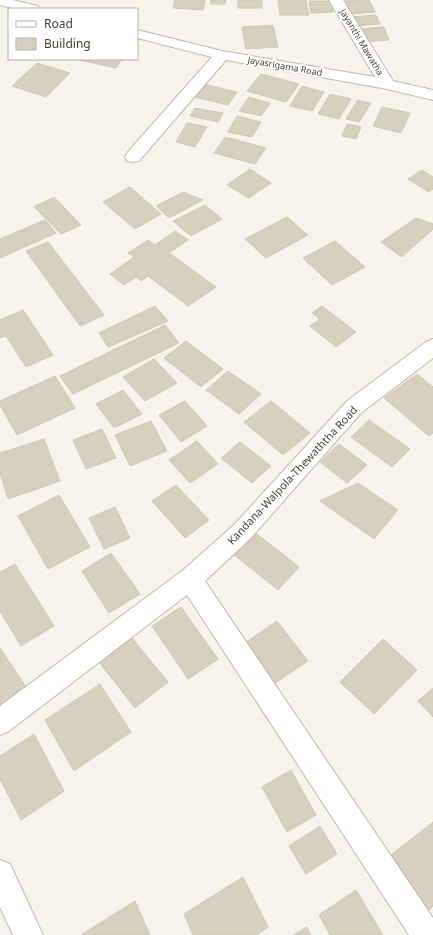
<svg xmlns="http://www.w3.org/2000/svg" width="433" height="935" font-family="'Noto Sans',sans-serif">
<style>
.building{fill:#d7d0c0;stroke:#d2c8b3}
.lines{fill:none;stroke-linecap:round;stroke-linejoin:round}
.minor-casing{stroke:#c1bbad;stroke-width:2}
.minor{fill:#fff;fill-rule:evenodd}
.labels{text-anchor:middle;dominant-baseline:central;stroke-width:4;stroke-linejoin:round;paint-order:stroke}
.far-street-label{font-size:9px;fill:#4a4438;stroke:#fff}
.street-label{font-size:11px;fill:#4a4438;stroke:#fff}
</style>
<rect width="100%" height="100%" fill="#f5f3eb"/>
<g class="building">
<polygon points="175,0 205,0 203,10 173,8"/>
<polygon points="211,0 226,0 225,4 210,4"/>
<rect x="238" y="0" width="24" height="8"/>
<polygon points="278,0 306,0 309,15 280,15"/>
<polygon points="369,0 375,12 349,14 344,1"/>
<polygon points="309,1 332,1 333,12 311,13"/>
<polygon points="376,15 380,24 355,26 351,17"/>
<polygon points="273,25 278,47 246,49 242,27"/>
<polygon points="384,27 389,40 362,42 357,29"/>
<polygon points="75,59 122,59 116,68"/>
<polygon points="37,63 70,73 46,97 12,86"/>
<polygon points="261,74 299,84 286,102 247,91"/>
<polygon points="199,83 237,92 228,105 190,96"/>
<polygon points="302,86 324,92 312,111 290,106"/>
<polygon points="330,94 351,99 339,119 318,114"/>
<polygon points="249,97 270,103 261,116 239,111"/>
<polygon points="358,100 371,103 359,122 346,119"/>
<polygon points="382,107 410,113 401,133 373,126"/>
<polygon points="195,108 223,113 218,122 190,116"/>
<polygon points="237,116 261,122 252,137 228,132"/>
<polygon points="187,123 207,127 195,147 176,142"/>
<polygon points="347,124 361,127 356,139 342,136"/>
<polygon points="225,137 266,148 255,164 214,153"/>
<polygon points="250,169 271,183 249,198 227,185"/>
<polygon points="422,170 433,177 433,189 429,192 408,179"/>
<polygon points="130,187 161,214 135,229 103,202"/>
<polygon points="183,192 203,200 169,218 156,206"/>
<polygon points="54,197 81,225 61,234 34,207"/>
<polygon points="205,205 222,219 191,236 173,221"/>
<polygon points="287,217 308,235 266,258 245,239"/>
<polygon points="416,218 433,224 433,229 402,257 381,242"/>
<polygon points="45,220 56,233 0,258 0,239"/>
<polygon points="175,231 188,240 169,253 216,287 188,306 148,276 141,281 136,277 124,285 110,274 134,257 128,253 148,240 155,245"/>
<polygon points="335,241 365,267 332,285 303,258"/>
<polygon points="48,242 104,315 80,326 26,251"/>
<polygon points="155,306 168,321 108,347 99,333"/>
<polygon points="322,306 356,332 336,347 310,326 320,319 312,313"/>
<polygon points="23,310 53,355 26,367 6,336 0,338 0,320"/>
<polygon points="165,325 179,343 73,394 60,376"/>
<polygon points="186,341 223,369 201,387 164,358"/>
<polygon points="154,359 177,383 145,401 123,377"/>
<polygon points="228,371 261,394 239,414 206,390"/>
<polygon points="417,374 433,387 433,433 429,436 384,398"/>
<polygon points="55,376 75,408 17,435 0,405 0,401"/>
<polygon points="123,390 142,414 114,428 96,404"/>
<polygon points="185,401 207,426 181,442 159,415"/>
<polygon points="271,401 310,433 283,455 244,422"/>
<polygon points="369,420 410,449 392,467 351,437"/>
<polygon points="151,421 167,451 130,466 115,435"/>
<polygon points="102,429 116,458 86,469 73,440"/>
<polygon points="44,439 60,481 8,499 0,473 0,453"/>
<polygon points="197,441 218,464 190,483 169,460"/>
<polygon points="240,442 271,466 252,483 221,458"/>
<polygon points="339,444 367,465 347,483 320,462"/>
<polygon points="358,483 398,510 374,539 320,501"/>
<polygon points="176,485 209,520 185,538 152,501"/>
<polygon points="59,495 90,547 48,569 18,516"/>
<polygon points="115,507 130,538 104,549 89,518"/>
<polygon points="253,531 299,567 278,590 232,553"/>
<polygon points="111,553 140,594 109,613 82,571"/>
<polygon points="15,564 54,626 21,646 0,611 0,572"/>
<polygon points="181,607 218,659 188,679 152,626"/>
<polygon points="277,621 308,661 275,683 245,643"/>
<polygon points="131,637 168,682 135,708 99,662"/>
<polygon points="383,639 417,670 374,714 340,682"/>
<polygon points="0,648 26,687 0,705"/>
<polygon points="100,684 131,732 74,771 45,720"/>
<polygon points="433,688 433,717 418,701"/>
<polygon points="34,734 64,791 21,820 0,779 0,756"/>
<polygon points="291,770 316,815 287,832 262,787"/>
<polygon points="433,822 433,906 429,910 391,855"/>
<polygon points="320,826 337,854 306,874 289,846"/>
<polygon points="243,877 268,927 256,935 193,935 184,914"/>
<polygon points="356,890 383,935 330,935 319,915"/>
<polygon points="135,901 150,935 81,935"/>
<polygon points="307,927 311,935 293,935"/>
</g>
<g class="lines">
<defs>
<g id="minor">
<polygon points="0,0 13,0 38,6 40,9 16,9 0,5"/>
<polygon points="329,0 343,0 393,81 433,90 433,100 387,89 226,60 139,161 133,162 127,161 125,157 127,153 212,57 137,38 137,30 222,51 375,77"/>
<polygon points="433,339 433,358 361,413 250,539 205,581 433,918 433,935 409,935 187,595 9,731 0,735 0,706 182,571 234,525 347,401 426,342"/>
<polygon points="0,860 10,864 43,935 13,935 0,907"/>
</g>
</defs>
<use href="#minor" class="minor-casing"/>
<use href="#minor" class="minor"/>
</g>
<g class="labels">
<g class="far-street-label">
<text transform="translate(362 42) rotate(59)">Jayanthi Mawatha</text>
<text transform="translate(285 66) rotate(10)">Jayasrigama Road</text>
</g>
<g class="street-label">
<text transform="translate(292 475) rotate(-47)">Kandana-Walpola-Thewaththa Road</text>
</g>
</g>
<rect x="8" y="8" width="130" height="52" fill="#ffffff" stroke="#b7b4af"/>
<rect x="16" y="21" width="20" height="6" fill="#ffffff" stroke="#b7b4af"/>
<text x="44" y="28" font-size="12" fill="#4a4438">Road</text>
<rect x="16" y="38" width="20" height="12" fill="#d7d0c0" stroke="#b7b4af"/>
<text x="44" y="48" font-size="12" fill="#4a4438">Building</text>
</svg>
